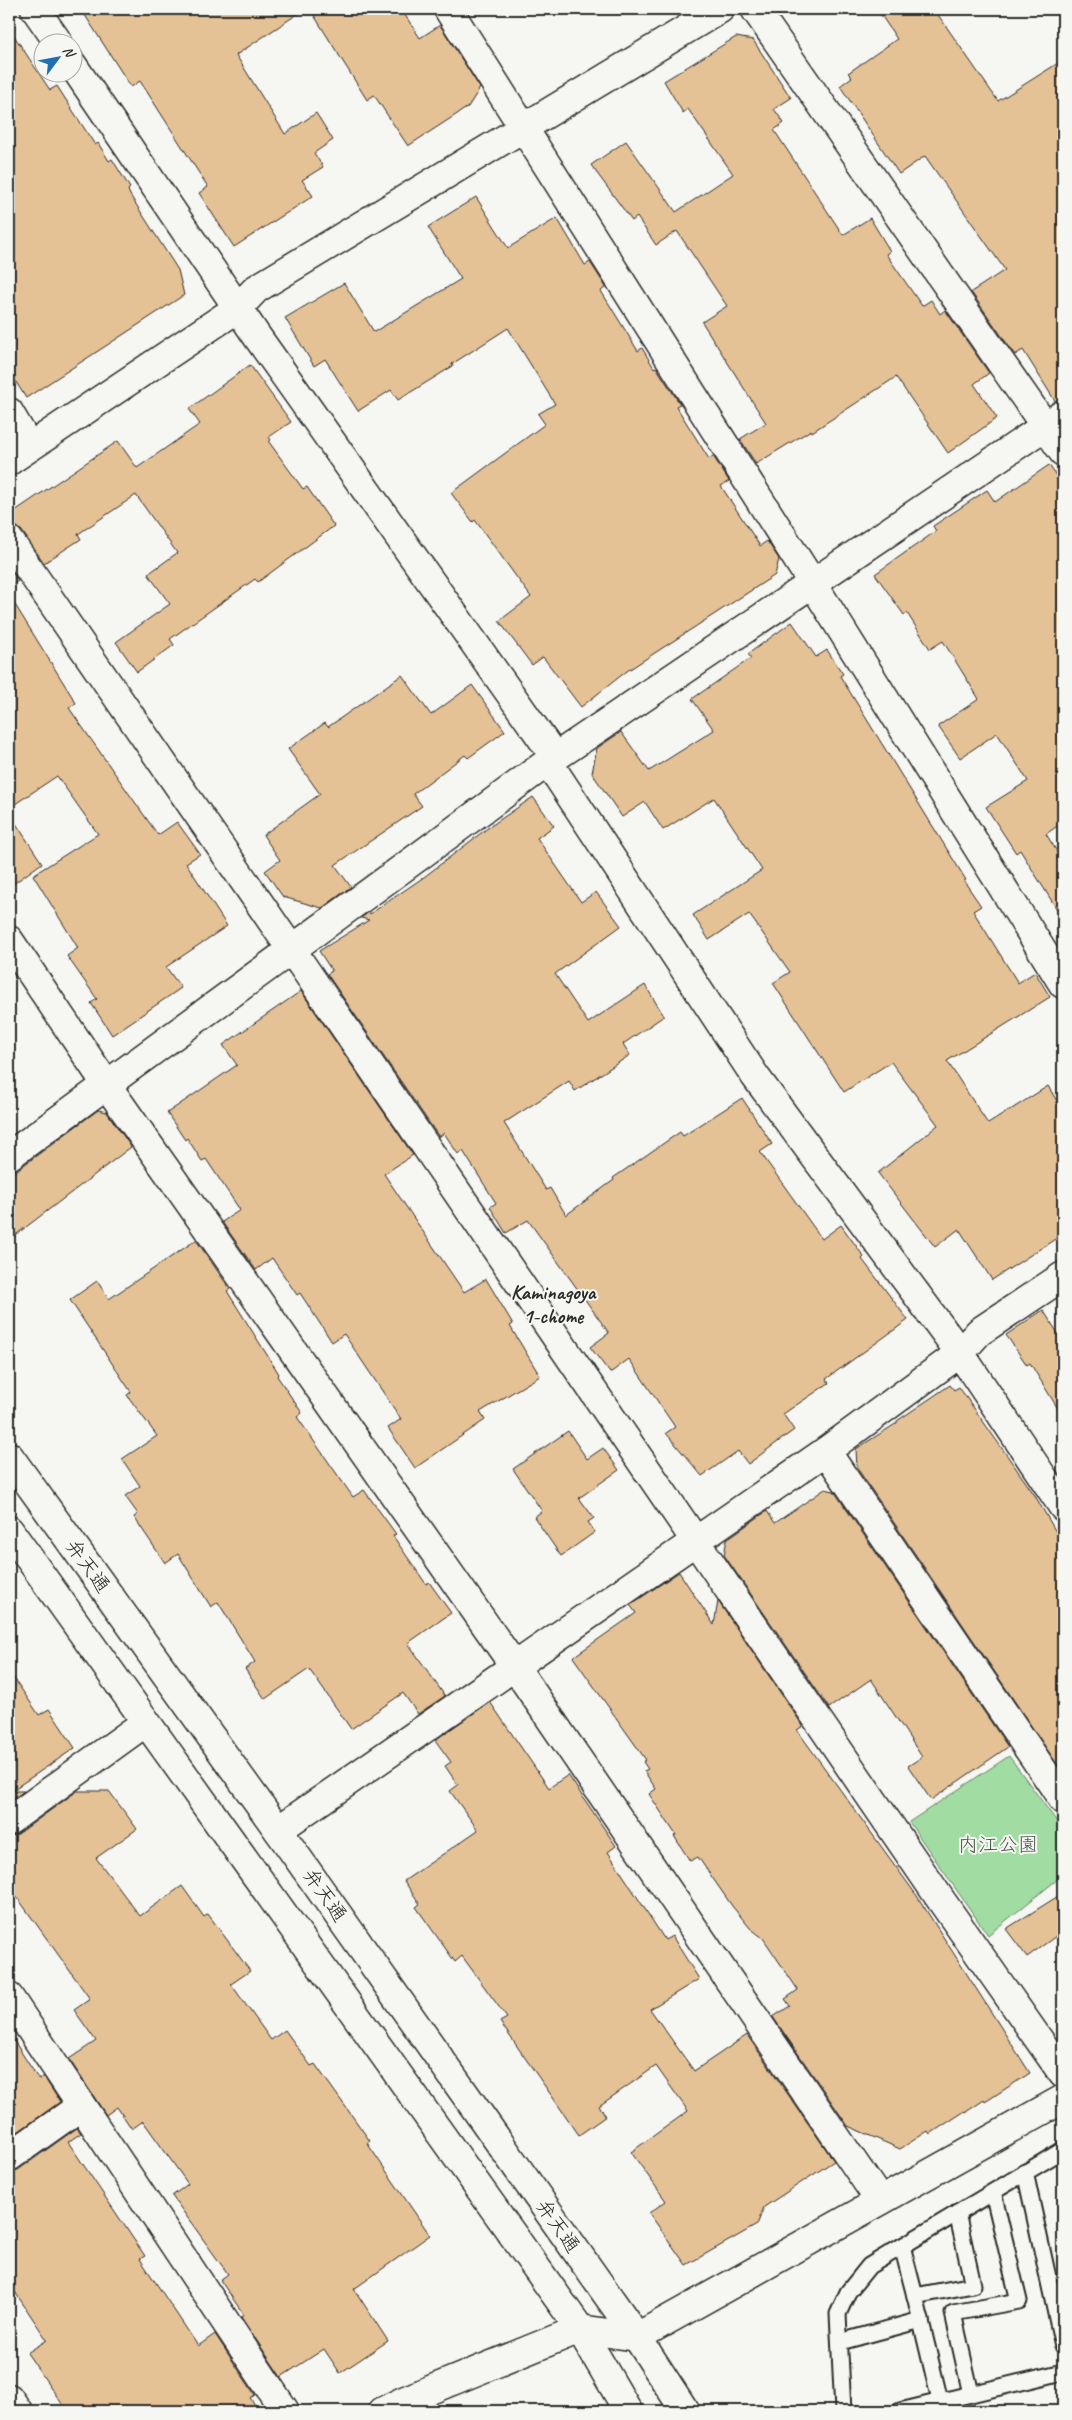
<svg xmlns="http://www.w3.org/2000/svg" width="1072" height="2420" font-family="Caveat,'Klee One',sans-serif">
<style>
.green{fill:#a1dca2;stroke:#668466}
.building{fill:#e5c196;stroke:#2b2b2b}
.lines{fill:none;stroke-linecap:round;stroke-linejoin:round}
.service-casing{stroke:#2b2b2b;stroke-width:19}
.minor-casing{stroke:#2b2b2b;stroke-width:31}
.tertiary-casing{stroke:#2b2b2b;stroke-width:31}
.service{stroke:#f6f6f2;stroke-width:15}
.minor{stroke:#f6f6f2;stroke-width:28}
.tertiary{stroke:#f6f6f2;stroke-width:28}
.labels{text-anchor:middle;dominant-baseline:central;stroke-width:4;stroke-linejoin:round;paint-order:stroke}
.street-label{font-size:20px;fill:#2b2b2b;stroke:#f6f6f2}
.park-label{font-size:20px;fill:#485749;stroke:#f6f6f2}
.neighbourhood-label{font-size:21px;font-weight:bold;fill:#2b2b2b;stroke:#f6f6f2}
</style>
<rect width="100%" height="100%" fill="#f6f6f2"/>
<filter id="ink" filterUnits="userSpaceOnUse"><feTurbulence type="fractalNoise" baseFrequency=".02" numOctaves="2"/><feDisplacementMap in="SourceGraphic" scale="10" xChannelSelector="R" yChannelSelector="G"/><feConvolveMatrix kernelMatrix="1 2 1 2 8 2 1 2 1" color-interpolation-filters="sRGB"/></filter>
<g filter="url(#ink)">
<polygon class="green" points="1009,1756 1063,1830 1063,1875 988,1935 909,1822"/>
<g class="building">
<polygon points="81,9 305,9 236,55 285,134 316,113 333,140 314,153 323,167 302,180 313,196 234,247 199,193 208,187 140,81 131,87"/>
<polygon points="310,9 401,9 420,38 440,25 480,88 468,107 408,146 374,95 367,100"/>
<polygon points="877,9 934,9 998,101 1063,60 1063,399 1055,401 1023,350 1015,355 971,292 1005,270 925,156 899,174 840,86 852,77 848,73 897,39"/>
<polygon points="9,28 50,90 57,86 95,145 98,143 109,161 112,159 130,188 128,190 130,195 178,270 184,295 26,398 9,371"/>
<polygon points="736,37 753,40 791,98 774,109 784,123 774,130 843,235 870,218 890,251 886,254 922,306 931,300 940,314 945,310 989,373 974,384 997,418 948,453 896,377 812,432 811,430 756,464 740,439 766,423 702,322 727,306 677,231 656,245 637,217 632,221 591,165 626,141 676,212 733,174 688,109 683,113 664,81"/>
<polygon points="476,197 508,248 557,218 585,265 590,262 606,287 601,291 638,351 642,348 654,368 656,367 680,404 676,406 709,459 713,456 729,481 721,486 760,546 767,541 779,559 775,575 627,671 581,707 543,657 532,665 499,621 531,597 475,520 473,522 451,493 545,424 538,414 555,404 508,328 452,364 453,366 398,400 391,390 358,411 325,359 314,366 285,318 344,283 374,332 461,279 428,227"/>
<polygon points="250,365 291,422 269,437 271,440 269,442 303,489 307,487 334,526 258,582 255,579 170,639 174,645 137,672 116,642 170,604 148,574 177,553 136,495 78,534 81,539 44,563 22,531 16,526 9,525 9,515 118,441 137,468 200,424 189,409"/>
<polygon points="1049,465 1063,486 1063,822 1046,834 1063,861 1063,919 1020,850 1016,853 986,807 1028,781 997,733 960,758 938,726 979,699 943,641 930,649 907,613 904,615 875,574 936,531 933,526 987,490 995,502"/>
<polygon points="9,567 18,581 9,587"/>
<polygon points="9,595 76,703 69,708 158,835 177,822 200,854 186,863 227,926 166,967 181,988 112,1035 91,1003 97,999 67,956 78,948 33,875 98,834 57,776 9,808"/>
<polygon points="792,622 816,657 827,650 843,674 840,676 966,880 964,881 981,906 973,911 1018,983 1035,972 1050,997 947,1061 988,1124 1048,1086 1063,1111 1063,1234 992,1280 959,1229 935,1247 878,1173 938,1125 891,1062 844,1092 773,983 790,972 749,914 709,940 693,915 762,870 714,798 663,830 645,802 622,817 592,773 597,748 621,732 649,771 714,730 692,699 751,658 748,654"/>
<polygon points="402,675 431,715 472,685 505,731 468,758 465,755 413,794 422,806 335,865 351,887 322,908 283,897 265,871 280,860 263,835 320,794 288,749 325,723 328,727"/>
<polygon points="533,797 554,826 537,838 581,902 596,892 621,926 555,974 588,1023 645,985 664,1016 623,1044 630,1055 575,1091 569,1081 504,1123 546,1190 550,1188 566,1215 614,1180 613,1178 680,1132 683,1136 742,1098 772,1144 760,1152 822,1239 841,1225 864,1257 862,1259 908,1320 826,1379 829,1383 783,1414 794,1430 748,1464 738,1451 702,1476 666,1433 675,1427 629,1359 610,1373 590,1347 609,1333 528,1220 506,1233 490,1207 496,1203 463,1151 458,1154 444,1133 439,1137 327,974 332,971 319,951 369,920 361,918 369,912 370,914 424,877 485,830"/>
<polygon points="9,813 42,863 9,887"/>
<polygon points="301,991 413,1155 384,1174 464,1292 486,1279 513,1324 510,1326 540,1376 480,1412 485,1420 415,1468 388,1428 401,1419 344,1334 332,1342 300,1293 297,1295 272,1258 256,1270 222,1222 240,1210 206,1159 202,1161 187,1138 185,1140 167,1113 237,1065 223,1045"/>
<polygon points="98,1110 107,1112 131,1147 9,1240 9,1176"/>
<polygon points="196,1240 230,1289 227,1291 279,1374 277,1376 302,1413 297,1417 353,1497 364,1490 396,1534 393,1536 426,1584 429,1582 451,1613 408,1643 445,1696 418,1714 403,1693 351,1729 309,1669 265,1699 245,1669 255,1662 218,1602 211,1607 178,1554 165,1563 134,1517 138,1514 125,1496 140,1486 122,1459 157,1436 127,1395 131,1392 70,1300 97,1281 109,1299"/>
<polygon points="1043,1310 1063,1341 1063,1417 1030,1363 1027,1365 1006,1335"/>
<polygon points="950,1385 954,1390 959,1387 1034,1494 1063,1544 1063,1773 857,1468 856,1449 897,1423 897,1421"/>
<polygon points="568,1431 587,1459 603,1448 619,1470 579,1498 594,1518 588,1522 595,1532 561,1556 534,1517 542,1511 513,1469"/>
<polygon points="825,1489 834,1491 1008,1747 931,1800 908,1766 922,1757 871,1679 829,1708 724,1555 727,1539 767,1511 775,1523"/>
<polygon points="679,1572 714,1625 718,1601 803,1726 797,1730 917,1896 1030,2073 985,2102 984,2100 966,2112 965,2111 930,2134 928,2131 900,2149 848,2126 773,2017 790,2006 785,1999 798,1990 763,1938 750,1928 732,1906 698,1857 690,1861 674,1836 676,1835 649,1794 656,1789 644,1771 648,1769 643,1762 646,1760 573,1657 636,1613 630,1605"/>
<polygon points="9,1671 39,1715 49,1709 75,1748 11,1791 24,1791 9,1802"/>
<polygon points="490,1702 549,1788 568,1775 616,1846 608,1852 665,1940 672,1936 699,1979 650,2009 694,2071 747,2035 834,2161 764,2207 757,2225 686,2265 649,2213 666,2201 631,2152 688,2111 656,2066 599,2106 606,2116 579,2135 500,2022 507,2018 462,1956 455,1962 416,1907 420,1904 404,1881 478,1830 450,1791 458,1785 445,1766 451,1762 435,1740"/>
<polygon points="77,1791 109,1791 137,1829 96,1858 140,1916 182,1886 204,1917 208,1914 250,1971 231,1984 271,2040 285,2030 311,2066 315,2064 370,2141 367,2143 430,2235 354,2289 388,2341 340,2373 324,2349 281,2377 241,2317 244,2315 220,2280 228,2274 172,2196 188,2184 143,2121 132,2129 117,2107 106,2115 69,2059 96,2041 74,2010 90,1999 9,1886 9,1836 18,1834"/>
<polygon points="1063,1893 1063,1931 1027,1957 1006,1929"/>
<polygon points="9,2033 39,2080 44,2077 60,2102 9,2138"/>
<polygon points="77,2128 81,2133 68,2142 145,2256 140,2259 198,2346 215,2334 255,2395 250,2398 260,2411 67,2411 27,2353 47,2340 9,2283 9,2172 18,2170"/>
</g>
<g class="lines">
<defs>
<g id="service">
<polyline points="1025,2172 1063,2346"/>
<polyline points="902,2246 915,2296"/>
<polyline points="840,2342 921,2320"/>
<polyline points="971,2394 953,2313 1019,2301 993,2192"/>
<polyline points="940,2401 915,2296 973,2285 957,2213"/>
<polyline points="843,2411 838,2314 848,2292 869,2266 1063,2150"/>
<polyline points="900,2411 1063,2372"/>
</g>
<g id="minor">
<polyline points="35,9 58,42"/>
<polyline points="448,9 813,584 1063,984"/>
<polyline points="755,9 1063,452"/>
<polyline points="72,64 256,335 555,757"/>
<polyline points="9,412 29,446"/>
<polyline points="9,540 291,949 943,1903 1063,2074"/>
<polyline points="548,762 755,1076 960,1353 1063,1507"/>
<polyline points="9,940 106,1084 515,1667 880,2201"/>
<polyline points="9,1156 548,762 1063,414"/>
<polyline points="826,1451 1063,1800"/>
<polyline points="9,1821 146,1722"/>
<polyline points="278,1830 826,1451 960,1353 979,1332 1063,1276"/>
<polyline points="9,1997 285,2411"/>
<polyline points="9,2157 81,2106"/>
<polyline points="9,2398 18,2411"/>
</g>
<g id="tertiary">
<polyline points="9,461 238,308 256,289 720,9"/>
<polyline points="9,1456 278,1830 637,2337 685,2411"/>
<polyline points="9,1530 580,2329 628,2411"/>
<polyline points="383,2411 403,2401 580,2329 637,2337 1063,2099"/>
</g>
</defs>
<use href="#service" class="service-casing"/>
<use href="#minor" class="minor-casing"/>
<use href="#tertiary" class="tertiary-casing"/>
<use href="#service" class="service"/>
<use href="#minor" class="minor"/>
<use href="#tertiary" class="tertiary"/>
</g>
</g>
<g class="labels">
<g class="street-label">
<text transform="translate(88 1566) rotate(54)">弁天通</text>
<text transform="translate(325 1895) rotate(55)">弁天通</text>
<text transform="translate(558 2226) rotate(55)">弁天通</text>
</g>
<g class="park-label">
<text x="998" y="1844">内江公園</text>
</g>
<g class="neighbourhood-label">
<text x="553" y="1292">Kaminagoya<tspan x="553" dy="24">1-chome</tspan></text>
</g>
</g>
<rect width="1072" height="2420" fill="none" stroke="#f6f6f2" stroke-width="30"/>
<rect x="15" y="15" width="1042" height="2390" fill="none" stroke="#2b2b2b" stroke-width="2" filter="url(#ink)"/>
<g transform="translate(58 58) rotate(58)"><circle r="24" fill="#f6f6f2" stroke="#a5a5a2"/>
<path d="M0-4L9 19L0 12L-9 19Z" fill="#1f6fb2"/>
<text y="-8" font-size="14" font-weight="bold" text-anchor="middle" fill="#2b2b2b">N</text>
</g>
</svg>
